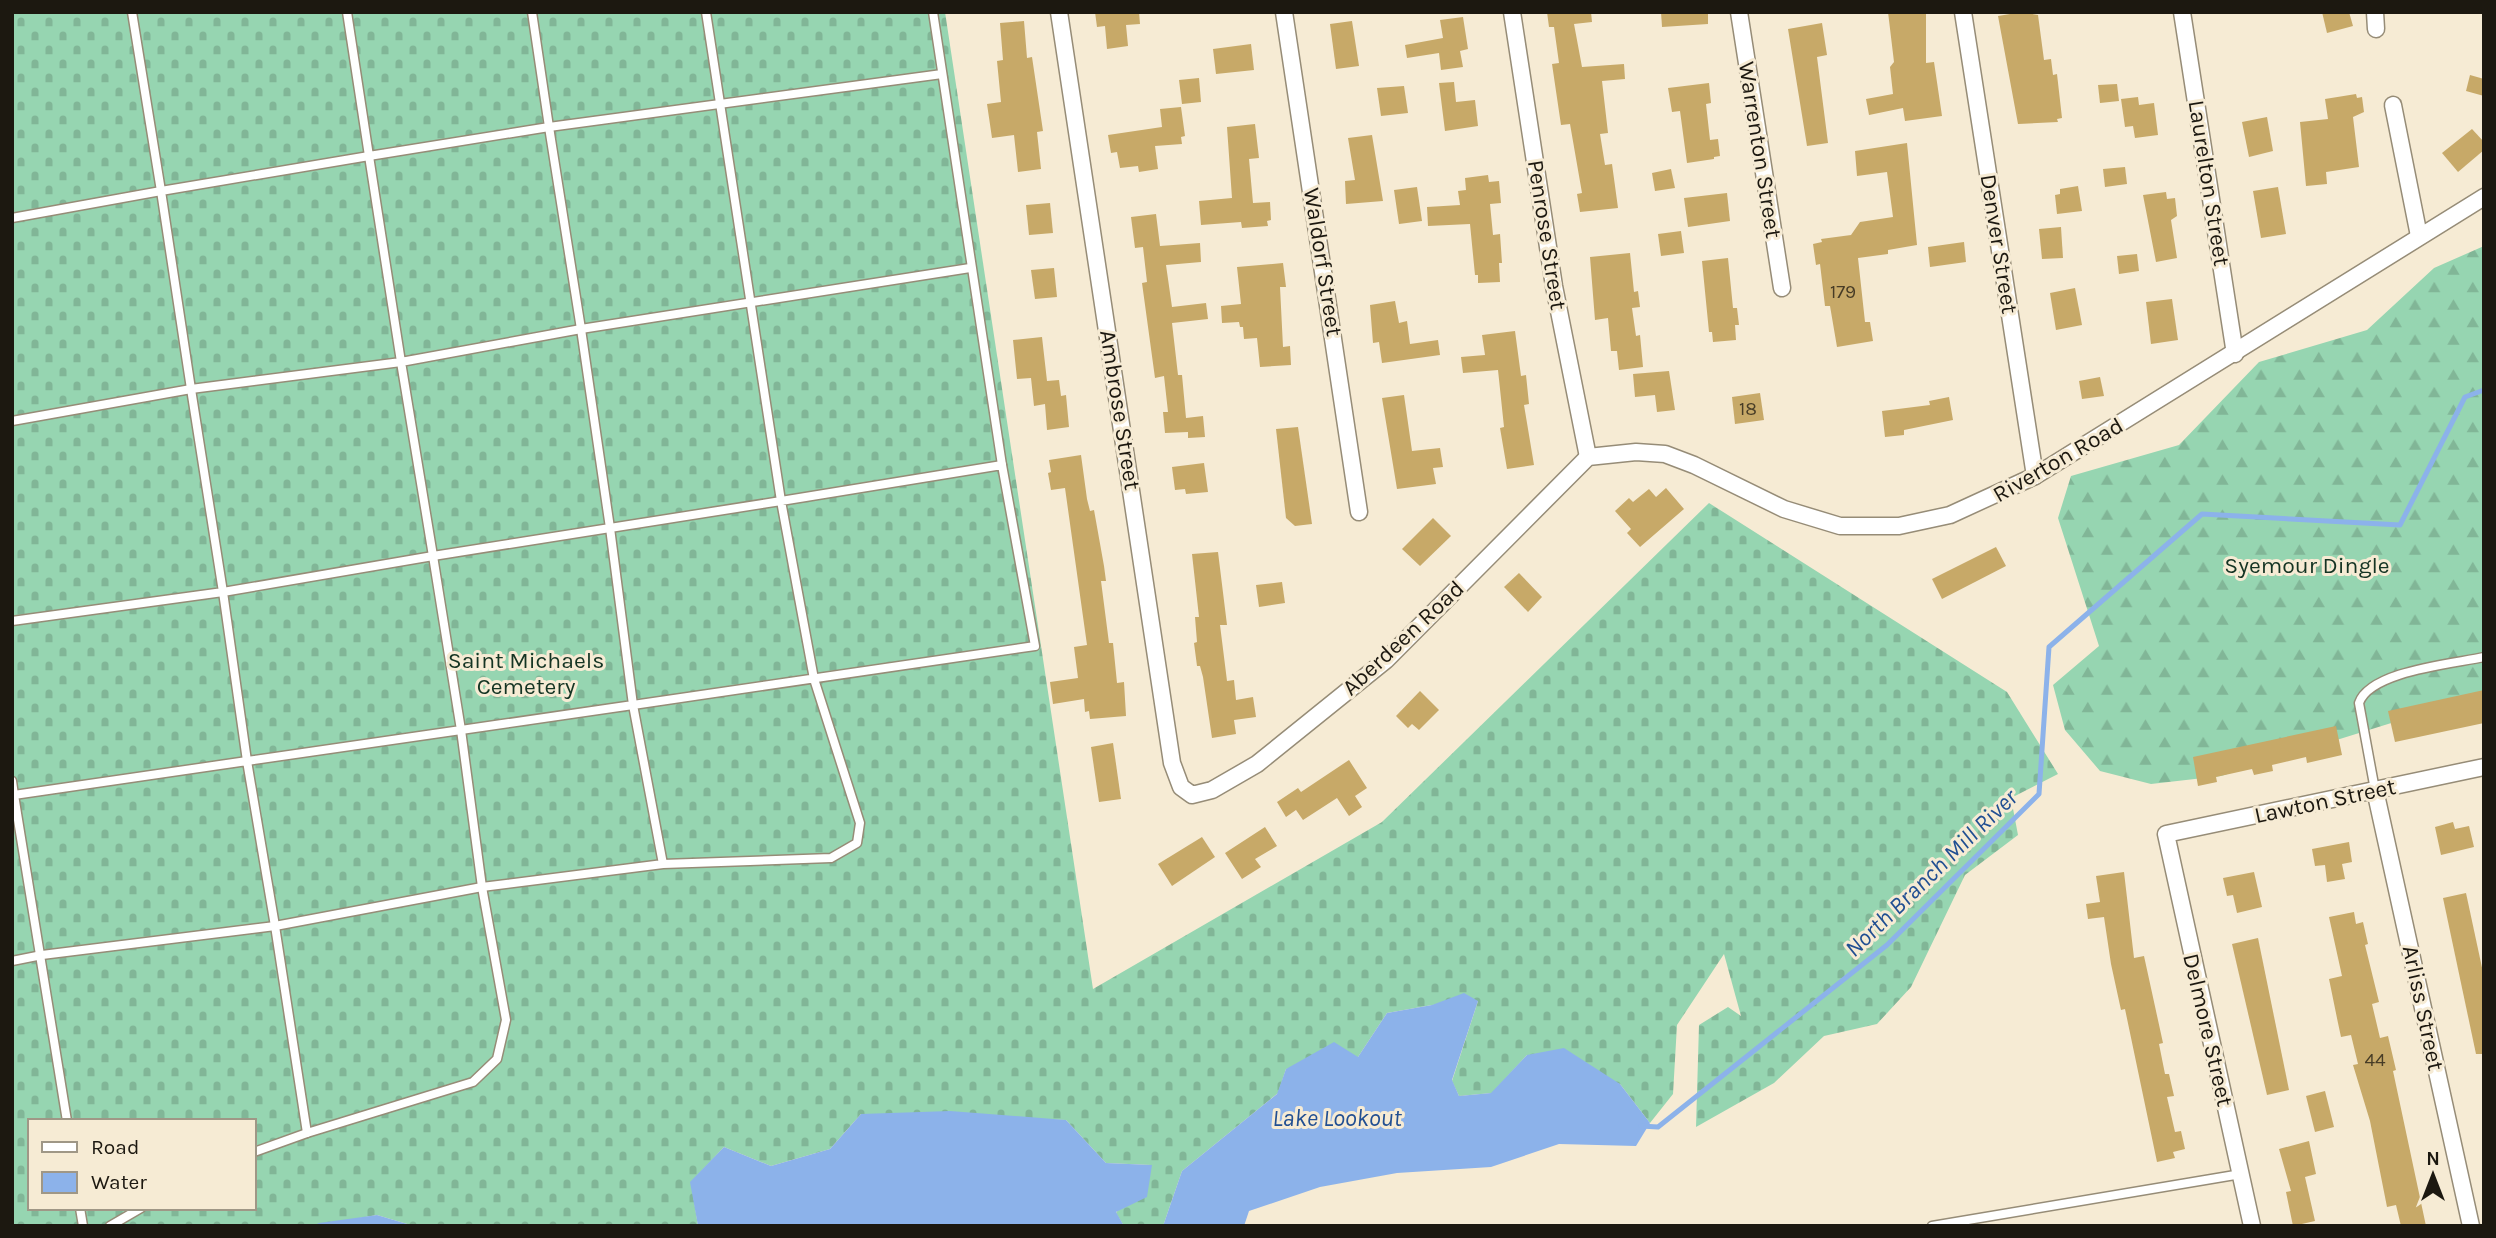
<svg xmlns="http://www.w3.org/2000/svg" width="2496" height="1238" font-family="Karla,sans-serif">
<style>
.forest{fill:url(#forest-firs)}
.cemetery{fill:url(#cemetery-stones);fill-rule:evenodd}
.water{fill:#8cb2ea}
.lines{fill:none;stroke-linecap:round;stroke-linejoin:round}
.stream{stroke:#8cb2ea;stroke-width:5}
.building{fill:#c7a968}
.lane-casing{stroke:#968c77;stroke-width:11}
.street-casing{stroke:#968c77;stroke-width:19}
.lane{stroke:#fff;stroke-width:8}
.street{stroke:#fff;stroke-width:16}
.labels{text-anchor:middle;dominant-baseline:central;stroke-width:6;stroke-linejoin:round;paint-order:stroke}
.number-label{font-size:19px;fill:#473c26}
.street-label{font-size:23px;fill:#1c1810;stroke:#f6ebd4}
.park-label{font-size:23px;fill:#143423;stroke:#f6ebd4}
.water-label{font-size:24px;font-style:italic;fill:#214f92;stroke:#f6ebd4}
</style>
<defs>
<pattern id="forest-firs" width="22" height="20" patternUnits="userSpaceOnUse" patternTransform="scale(1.75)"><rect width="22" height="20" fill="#96d5b1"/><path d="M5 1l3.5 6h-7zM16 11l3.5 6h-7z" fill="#81b697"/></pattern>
<pattern id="cemetery-stones" width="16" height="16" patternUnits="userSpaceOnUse" patternTransform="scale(1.75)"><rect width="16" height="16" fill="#96d5b1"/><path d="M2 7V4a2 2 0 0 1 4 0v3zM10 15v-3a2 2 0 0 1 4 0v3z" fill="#81b697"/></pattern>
</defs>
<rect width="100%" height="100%" fill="#f6ebd4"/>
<polygon class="forest" points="2484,246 2484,698 2462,701 2221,776 2151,784 2100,771 2065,730 2053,685 2099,646 2058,518 2071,476 2179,445 2259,362 2367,330 2434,268"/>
<path class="cemetery" d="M12,12H945L1093,989L1382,822L1709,503L2007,692L2058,774L2011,798L2018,835L1965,875L1911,987L1877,1024L1824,1036L1774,1083L1696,1127L1699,1025L1728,1007L1741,1016L1724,954L1677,1025L1673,1094L1650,1123L1620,1084L1527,1055L1492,1093L1459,1096L1452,1081L1478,1001L1432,1005L1387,1013L1358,1057L1286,1069L1278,1093L1182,1171L1163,1226H1124L1116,1213L1151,1165L1106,1163L1066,1120L861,1114L830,1149L771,1166L724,1147L691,1182L698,1226H414L377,1215L313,1226H12ZM30,1121H254V1208H30Z"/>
<g class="water">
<polygon points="1464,993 1478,1001 1452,1080 1459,1096 1491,1093 1527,1055 1564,1048 1620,1084 1650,1123 1636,1146 1559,1144 1491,1167 1397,1173 1320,1187 1249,1211 1244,1226 1163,1226 1182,1171 1277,1094 1286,1069 1334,1042 1358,1057 1387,1013 1432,1005"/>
<polygon points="950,1111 1066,1120 1106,1163 1152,1165 1147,1197 1116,1212 1124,1226 698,1226 690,1182 724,1147 771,1166 830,1149 861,1114"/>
<polygon points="377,1215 414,1226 313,1226 319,1223"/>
</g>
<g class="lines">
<polyline class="stream" points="1641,1126 1658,1127 1887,945 2039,794 2049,647 2202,514 2400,525 2465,397 2484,390"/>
</g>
<g class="building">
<polygon points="1095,12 1139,12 1140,24 1126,25 1128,46 1107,49 1105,26 1097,27"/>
<polygon points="1547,12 1591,12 1592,22 1574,24 1582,67 1624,64 1625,79 1602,81 1608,133 1600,134 1605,165 1612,164 1618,208 1580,212 1577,194 1582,193 1570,124 1561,125 1552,64 1559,63 1554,27 1549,27"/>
<polygon points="1661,12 1708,12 1708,24 1662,27"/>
<polygon points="1888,12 1926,12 1926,63 1934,62 1942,116 1905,121 1903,108 1869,115 1866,99 1893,94 1890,67 1894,62"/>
<polygon points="2022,12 2038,15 2044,60 2051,59 2053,75 2057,74 2062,118 2057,119 2058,122 2018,124 1998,16"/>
<polygon points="2322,12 2349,12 2353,26 2327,33"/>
<polygon points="1463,17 1468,49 1460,51 1463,67 1441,70 1439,53 1407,58 1405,45 1443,38 1440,20"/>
<polygon points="1024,21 1027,58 1032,57 1043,131 1037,132 1041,169 1018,172 1014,135 992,138 987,104 1001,102 997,61 1003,60 1000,23"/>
<polygon points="1352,21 1359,66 1336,69 1330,24"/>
<polygon points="1822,23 1827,55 1817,57 1828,143 1807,146 1788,29"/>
<polygon points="1251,44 1254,70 1216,74 1213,49"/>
<polygon points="2470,75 2484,79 2484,96 2466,91"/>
<polygon points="1199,78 1201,102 1182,104 1179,80"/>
<polygon points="1454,82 1456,102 1475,100 1478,126 1445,131 1439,83"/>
<polygon points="1709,83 1711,103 1706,104 1710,140 1718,139 1720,156 1714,157 1714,159 1687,163 1680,111 1672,112 1668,88"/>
<polygon points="2117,84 2119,101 2100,103 2098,85"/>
<polygon points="1404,86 1408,113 1381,116 1377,88"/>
<polygon points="2356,94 2357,98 2362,97 2364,112 2353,117 2359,167 2326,172 2327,184 2306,186 2300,122 2328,119 2325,99"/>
<polygon points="2138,97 2139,105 2154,103 2158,135 2135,138 2133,126 2125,127 2121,99"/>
<polygon points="1181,107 1185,136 1181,137 1182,144 1155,146 1158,169 1139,172 1138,166 1120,168 1117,152 1111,153 1108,135 1162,127 1160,109"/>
<polygon points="2267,117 2273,151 2249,157 2242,122"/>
<polygon points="1255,124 1259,158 1249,159 1253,203 1270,202 1271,220 1267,221 1268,226 1242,228 1241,222 1201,225 1199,201 1232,198 1227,127"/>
<polygon points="2472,129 2484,142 2484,150 2458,172 2442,153"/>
<polygon points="1372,135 1383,201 1346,204 1345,181 1355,180 1348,138"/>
<polygon points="1907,143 1917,245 1888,250 1888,254 1858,258 1865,322 1870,322 1873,341 1837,347 1830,306 1825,306 1820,264 1816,265 1813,244 1822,242 1821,239 1851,235 1860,222 1893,217 1887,172 1857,176 1855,151"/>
<polygon points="2125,167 2127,184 2105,187 2103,169"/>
<polygon points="1671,169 1675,188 1655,191 1652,173"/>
<polygon points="1488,175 1489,182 1499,181 1501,203 1490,204 1493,235 1500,234 1502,263 1499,263 1500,282 1478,283 1478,275 1475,275 1470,224 1428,226 1427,207 1460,205 1458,191 1466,190 1465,178"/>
<polygon points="2078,186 2082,211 2057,214 2055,195 2060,194 2060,189"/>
<polygon points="1417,187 1422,221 1399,224 1394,190"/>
<polygon points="2278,187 2286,234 2261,238 2253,191"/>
<polygon points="2166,192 2167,199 2175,198 2177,216 2171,220 2177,258 2156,262 2143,195"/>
<polygon points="1727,193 1730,221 1688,227 1684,198"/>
<polygon points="1050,203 1053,233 1029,235 1026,205"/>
<polygon points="1156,214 1160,246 1200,243 1201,262 1166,265 1172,307 1206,303 1208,319 1172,323 1178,375 1182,375 1186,418 1203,416 1205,437 1188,438 1188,432 1165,433 1163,412 1168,412 1164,376 1155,378 1142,283 1147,282 1143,247 1135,248 1131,217"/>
<polygon points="2061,227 2063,258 2042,259 2039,229"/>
<polygon points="1681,231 1684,253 1661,256 1658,234"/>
<polygon points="1964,242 1966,262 1930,267 1928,247"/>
<polygon points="1630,253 1634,292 1638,291 1640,307 1632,308 1636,336 1640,335 1643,367 1619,370 1617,351 1611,351 1608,318 1595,320 1590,257"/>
<polygon points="2137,254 2139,271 2119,274 2117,256"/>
<polygon points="1728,258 1733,308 1737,308 1739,325 1735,325 1736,340 1713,342 1712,332 1709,332 1702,261"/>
<polygon points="1283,263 1286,287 1280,287 1283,347 1290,346 1291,365 1260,367 1257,338 1244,339 1243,327 1240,327 1239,322 1222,323 1221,306 1241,304 1237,267"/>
<polygon points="1054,268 1057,297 1035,299 1031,270"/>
<polygon points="2075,288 2082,325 2056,330 2050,293"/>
<polygon points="2172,299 2178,340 2151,344 2146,302"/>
<polygon points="1395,301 1399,323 1407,321 1410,344 1438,340 1440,355 1382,363 1379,342 1373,343 1370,305"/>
<polygon points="1515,331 1521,376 1526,375 1529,404 1524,405 1534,465 1507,469 1500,428 1504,427 1498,370 1463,373 1461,357 1485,355 1482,335"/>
<polygon points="1042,337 1047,381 1059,380 1061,396 1066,395 1069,427 1047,430 1045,404 1034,406 1031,378 1017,379 1013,340"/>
<polygon points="1669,371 1675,410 1657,412 1655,395 1635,397 1633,374"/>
<polygon points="2100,377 2104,396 2082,399 2079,381"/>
<polygon points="1760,393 1764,420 1735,424 1732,397"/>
<polygon points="1404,395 1412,451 1440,448 1443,467 1433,468 1436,484 1397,489 1382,398"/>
<polygon points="1949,397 1953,420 1904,430 1904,435 1885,437 1882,411 1930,405 1929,401"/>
<polygon points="1298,427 1312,524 1295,526 1286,518 1276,429"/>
<polygon points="1081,455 1087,499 1090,511 1094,510 1104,566 1106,581 1101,581 1109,643 1113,643 1117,683 1124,682 1126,716 1090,719 1089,711 1085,712 1084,699 1053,704 1050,682 1078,678 1074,647 1087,645 1065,488 1051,490 1048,473 1051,472 1049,460"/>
<polygon points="1204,463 1208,492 1186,494 1185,489 1175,490 1172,467"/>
<polygon points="1666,488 1684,509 1640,547 1627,533 1631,529 1615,511 1629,498 1633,502 1649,489 1656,497"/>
<polygon points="1433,518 1451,536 1420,566 1402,549"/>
<polygon points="1996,547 2006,566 1942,599 1932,579"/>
<polygon points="1218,552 1227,625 1220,625 1227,681 1234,680 1236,700 1253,697 1256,717 1234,720 1236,734 1212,738 1203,677 1200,666 1197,666 1194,643 1197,642 1195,617 1199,617 1192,554"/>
<polygon points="1519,573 1542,597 1528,612 1504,587"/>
<polygon points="1282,582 1285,603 1259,607 1256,585"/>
<polygon points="2484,690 2484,723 2395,742 2388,711"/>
<polygon points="1420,691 1439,710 1419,730 1412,724 1408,728 1396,716"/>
<polygon points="2336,726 2342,755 2307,763 2306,757 2272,765 2273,771 2254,775 2252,769 2216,777 2217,782 2198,786 2193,757"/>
<polygon points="1113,743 1121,799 1099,802 1091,747"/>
<polygon points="1349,760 1367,788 1355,796 1362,807 1349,816 1337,798 1303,820 1296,810 1286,817 1277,802 1298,788 1301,792"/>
<polygon points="2453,822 2455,829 2469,826 2474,847 2441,855 2435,827"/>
<polygon points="1265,827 1277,846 1255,859 1261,867 1242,879 1225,853"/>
<polygon points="1202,837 1215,857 1172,886 1158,864"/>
<polygon points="2349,842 2352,862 2342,864 2345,879 2327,882 2325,865 2315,866 2312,849"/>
<polygon points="2124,872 2134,958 2144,956 2163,1043 2159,1044 2165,1074 2169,1074 2174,1096 2167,1097 2175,1132 2181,1131 2185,1149 2173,1152 2175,1158 2157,1162 2125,1009 2121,1010 2111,964 2104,917 2088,919 2086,904 2100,902 2096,876"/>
<polygon points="2254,872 2262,907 2237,913 2233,895 2227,896 2223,878"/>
<polygon points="2466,893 2484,977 2484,1054 2476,1054 2443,898"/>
<polygon points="2354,912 2356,924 2363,922 2368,944 2365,945 2379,1002 2372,1004 2380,1038 2388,1036 2396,1070 2393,1071 2426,1226 2401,1226 2396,1205 2387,1207 2370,1121 2353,1065 2358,1064 2351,1035 2341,1037 2338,1023 2329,979 2342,976 2329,917"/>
<polygon points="2258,938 2289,1090 2267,1095 2232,944"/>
<polygon points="2325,1091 2334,1127 2315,1132 2306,1096"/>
<polygon points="2309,1141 2316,1174 2305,1177 2315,1221 2293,1226 2286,1192 2291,1191 2279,1149"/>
</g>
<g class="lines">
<defs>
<g id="lane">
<polyline points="347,12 369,156 549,127 532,12"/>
<polyline points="933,12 1002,465"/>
<polyline points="942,74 549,127 581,329 970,268"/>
<polyline points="12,218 161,191 132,12"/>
<polyline points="401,362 433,556 610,528 581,329 401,362 191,389 161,191 369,156 401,362"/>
<polyline points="12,421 191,389 223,592 12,621"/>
<polygon points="433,556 461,730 247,761 223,592"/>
<polyline points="12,781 14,795"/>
<path d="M2375,790L2359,703C2370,671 2452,664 2484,657"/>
<polyline points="12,961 42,955 275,926 307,1133 473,1082 497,1059 506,1020 482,887 461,730 633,705 610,528 781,501 706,12"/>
<polyline points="67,1121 14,795 247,761 275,926 482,887 663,864 633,705 1035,646 1002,465 781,501 814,679 860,823 857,843 831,858 663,864"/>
<polyline points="254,1152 307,1133"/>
<polyline points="80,1208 83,1226"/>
<polyline points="110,1226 141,1208"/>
<polyline points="1932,1226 2241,1174"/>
</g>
<g id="street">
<polyline points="1059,12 1172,763 1181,787 1192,795 1212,790 1257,764 1386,660 1588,457 1636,452 1665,454 1694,465 1784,509 1840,526 1899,526 1950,515 2035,476 2484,197"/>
<polyline points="1284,12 1359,512"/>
<polyline points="1512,12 1554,286 1588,457"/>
<polyline points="1739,12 1782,288"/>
<polyline points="1963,12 2035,476"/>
<polyline points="2182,12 2235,354"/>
<polyline points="2375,12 2376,29"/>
<polyline points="2393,105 2419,236"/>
<polyline points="2375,790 2471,1226"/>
<polyline points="2252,1226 2166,834 2484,767"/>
</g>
</defs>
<use href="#lane" class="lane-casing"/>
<use href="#street" class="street-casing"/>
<use href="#lane" class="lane"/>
<use href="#street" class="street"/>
</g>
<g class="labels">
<g class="number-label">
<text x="1843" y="292">179</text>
<text x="1748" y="409">18</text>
<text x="2375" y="1060">44</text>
</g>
<g class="street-label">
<text transform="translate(1760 150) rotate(81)">Warrenton Street</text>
<text transform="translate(2209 183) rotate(81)">Laurelton Street</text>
<text transform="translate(1547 235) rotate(81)">Penrose Street</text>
<text transform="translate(1999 244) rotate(81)">Denver Street</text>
<text transform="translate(1323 262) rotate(81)">Waldorf Street</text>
<text transform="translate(1120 410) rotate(81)">Ambrose Street</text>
<text transform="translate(2058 460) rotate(-30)">Riverton Road</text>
<text transform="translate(1403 638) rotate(-43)">Aberdeen Road</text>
<text transform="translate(2325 801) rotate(-12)">Lawton Street</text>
<text transform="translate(2423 1008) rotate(78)">Arliss Street</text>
<text transform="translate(2208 1030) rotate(77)">Delmore Street</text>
</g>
<g class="park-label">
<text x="2307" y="565">Syemour Dingle</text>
<text x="526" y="660">Saint Michaels<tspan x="526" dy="26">Cemetery</tspan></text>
</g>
<g class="water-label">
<text transform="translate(1931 873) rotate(-44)">North Branch Mill River</text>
<text x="1337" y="1118">Lake Lookout</text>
</g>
</g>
<rect width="2496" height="1238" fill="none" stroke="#1c1810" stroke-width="28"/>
<rect x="28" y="1119" width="228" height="91" fill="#f6ebd4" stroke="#9f9786" stroke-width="2"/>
<rect x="42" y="1142" width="35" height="10" fill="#ffffff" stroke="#9f9786" stroke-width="2"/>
<text x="91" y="1154" font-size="21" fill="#1c1810">Road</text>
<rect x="42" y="1172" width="35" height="21" fill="#8cb2ea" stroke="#9f9786" stroke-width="2"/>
<text x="91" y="1189" font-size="21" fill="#1c1810">Water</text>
<g transform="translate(2433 1175)" stroke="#f6ebd4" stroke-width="5" paint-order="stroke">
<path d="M0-5L12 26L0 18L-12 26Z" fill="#1c1810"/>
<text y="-10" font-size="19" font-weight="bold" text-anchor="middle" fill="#1c1810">N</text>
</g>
</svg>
